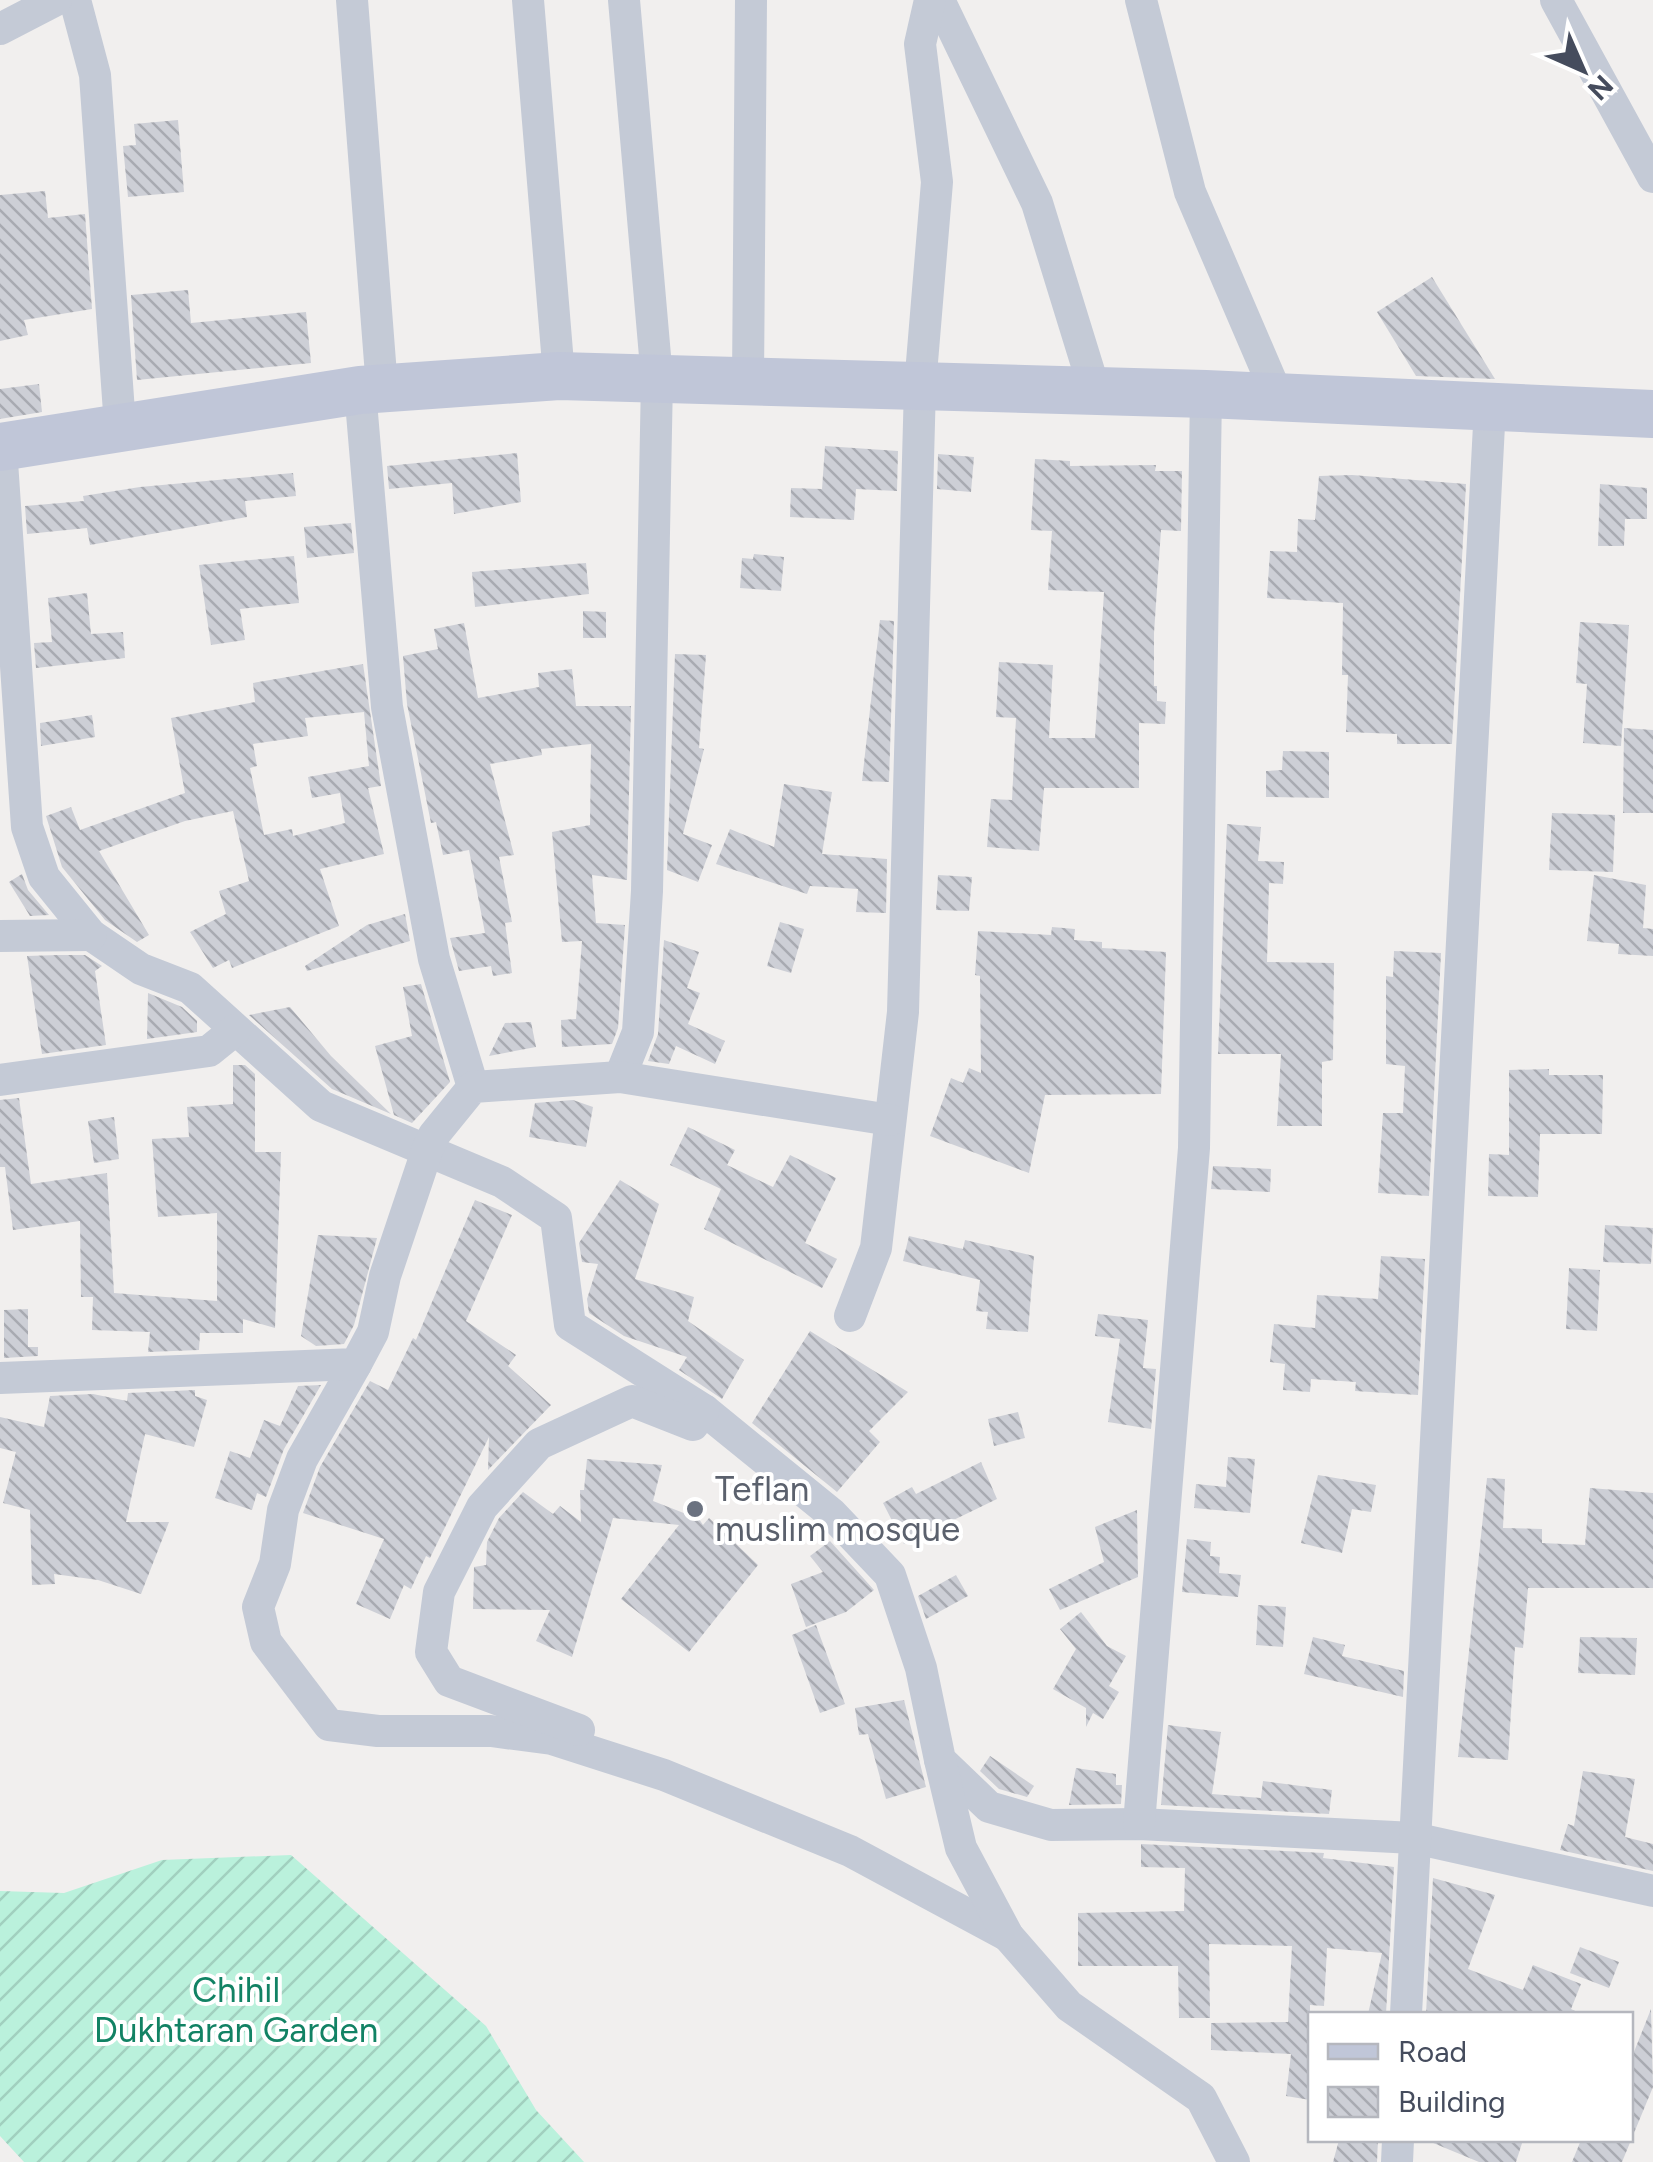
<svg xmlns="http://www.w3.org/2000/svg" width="1653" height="2162" font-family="Figtree,sans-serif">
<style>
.garden{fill:url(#garden-furrows)}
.building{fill:url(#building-back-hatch);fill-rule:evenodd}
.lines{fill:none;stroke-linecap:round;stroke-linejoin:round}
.street{stroke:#c4cad6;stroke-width:32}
.secondary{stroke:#c0c6d8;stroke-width:48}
.worship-dot{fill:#6b7280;stroke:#fff;stroke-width:4}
.labels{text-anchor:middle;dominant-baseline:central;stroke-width:8;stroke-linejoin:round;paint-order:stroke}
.worship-label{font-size:35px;fill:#5b616d;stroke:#fff;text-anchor:start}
.park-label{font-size:35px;fill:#128264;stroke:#fff}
</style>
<defs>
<pattern id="garden-furrows" width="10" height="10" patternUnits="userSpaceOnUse" patternTransform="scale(2.5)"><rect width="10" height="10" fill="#baf1dc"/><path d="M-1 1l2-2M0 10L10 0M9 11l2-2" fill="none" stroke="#a1d0bf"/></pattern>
<pattern id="building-back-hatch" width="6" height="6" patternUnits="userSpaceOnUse" patternTransform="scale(2.5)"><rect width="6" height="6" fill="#cdcfd6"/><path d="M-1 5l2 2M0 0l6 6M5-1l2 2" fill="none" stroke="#a8aab1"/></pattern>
</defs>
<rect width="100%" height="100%" fill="#f1efee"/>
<polygon class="garden" points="291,1855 486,2026 536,2110 584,2162 24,2162 0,2136 0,1891 64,1893 162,1860"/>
<g class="building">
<polygon points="178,120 184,192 128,197 123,146 136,145 134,124"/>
<polygon points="45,191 48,218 85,214 92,309 24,320 28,335 0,341 0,195"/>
<polygon points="1432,277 1495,379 1416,376 1377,312"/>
<polygon points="188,290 191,323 306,312 311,363 137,380 131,295"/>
<polygon points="39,384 42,412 0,419 0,389"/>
<polygon points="825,446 898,451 897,491 856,489 854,520 790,517 791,488 822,489"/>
<polygon points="517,453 521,502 454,514 452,483 389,489 387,466"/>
<polygon points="938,454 974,457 971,492 937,489"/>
<polygon points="1035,459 1070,461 1070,466 1156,465 1155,471 1182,471 1181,531 1161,530 1154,633 1154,686 1157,686 1157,701 1166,702 1165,724 1139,723 1139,788 1044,788 1039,851 987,847 991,799 1012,800 1016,718 996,717 999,662 1053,665 1049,738 1095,738 1104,592 1048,590 1052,531 1031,530"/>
<polygon points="293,473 296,496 245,501 247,517 90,545 87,528 27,534 25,506 84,501 83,496 140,487"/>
<polygon points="1352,475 1466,484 1452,744 1397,744 1397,734 1346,732 1348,675 1342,675 1343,603 1267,598 1270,551 1297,552 1298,519 1315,520 1319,476"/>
<polygon points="1600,484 1647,488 1647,519 1625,519 1624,546 1598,546"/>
<polygon points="351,523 354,553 307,558 304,527"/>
<polygon points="754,554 784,557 781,591 740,588 742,558 753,559"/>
<polygon points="294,556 299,603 240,609 245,640 211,645 199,565"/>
<polygon points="586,563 589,594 475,607 472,572"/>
<polygon points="87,593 91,634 123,632 125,658 36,668 34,643 52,642 48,598"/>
<polygon points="583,611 606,612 606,638 583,638"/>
<polygon points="880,620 894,621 889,782 862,781"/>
<polygon points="1580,622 1629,625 1621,746 1583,743 1587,684 1576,683"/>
<polygon points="464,623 478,698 539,687 538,673 572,669 576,706 631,706 627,880 592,875 596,923 625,925 618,1028 612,1044 562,1047 561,1020 576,1019 582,941 562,942 552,832 590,825 591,744 541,749 542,755 490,764 514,855 499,857 512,922 505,923 512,973 493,976 491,966 459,971 450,938 485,933 469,850 443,855 436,822 431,823 407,704 403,656 438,649 434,629"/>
<polygon points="675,654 706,655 699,748 704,749 683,834 712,845 698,882 667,870"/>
<path d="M363,664L381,786L368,788L384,854L320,869L339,926L232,968L229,960L213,968L190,932L226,914L219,891L249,881L233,811L185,821L99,851L149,935L137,942L105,920L62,867L46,816L71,807L80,830L185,793L171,718L255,702L253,683ZM364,712L369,766L308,777L312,798L340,793L345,823L293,836L292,829L264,835L250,768L257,766L253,744L308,736L305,718Z"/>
<polygon points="92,715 95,737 41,746 40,723"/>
<polygon points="1624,728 1653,730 1653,813 1623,813"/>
<polygon points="1283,751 1329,752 1329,798 1266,797 1266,771 1282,770"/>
<polygon points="784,784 832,792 822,854 887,859 886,913 856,912 858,889 810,886 807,894 716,864 730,829 774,847"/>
<polygon points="1552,813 1615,815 1613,872 1549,870"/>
<polygon points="1227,824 1261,827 1258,861 1284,862 1283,884 1269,883 1267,962 1334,963 1333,1060 1322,1062 1322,1126 1277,1126 1281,1054 1218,1054"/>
<polygon points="22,874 28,890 49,915 30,916 9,882"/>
<polygon points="938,875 972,877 969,911 936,910"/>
<polygon points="1594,875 1646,885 1643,928 1653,929 1653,956 1618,954 1619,944 1587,941"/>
<polygon points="405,914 410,941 307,971 305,966 367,925"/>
<polygon points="780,922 804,929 791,973 767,966"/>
<polygon points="1052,927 1075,929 1074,940 1102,942 1102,948 1166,952 1161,1094 1045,1095 1029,1173 930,1136 951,1078 963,1083 969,1068 981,1073 980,976 975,975 978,931 1051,935"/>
<polygon points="664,940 699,952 687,988 700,993 688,1024 725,1041 715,1064 676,1046 669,1064 648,1061 658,1034"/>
<polygon points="1394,951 1441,953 1429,1196 1378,1193 1383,1113 1403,1113 1405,1066 1386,1064 1386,976 1393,977"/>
<polygon points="58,955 85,955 102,966 95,971 106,1045 42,1054 27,956"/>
<polygon points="421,984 450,1082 412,1123 394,1115 375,1046 412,1036 403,987"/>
<polygon points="148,993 182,1007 197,1021 197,1032 147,1039"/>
<polygon points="290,1007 331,1056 391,1114 332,1089 249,1015"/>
<polygon points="531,1022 536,1047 489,1056 505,1023"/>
<polygon points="233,1065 245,1065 255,1074 255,1152 281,1152 275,1328 243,1319 243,1333 200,1333 199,1350 148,1352 150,1332 92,1330 93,1297 81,1297 80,1221 13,1230 5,1167 0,1167 0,1100 19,1098 31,1184 107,1173 114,1293 217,1301 217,1213 158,1217 152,1139 189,1137 187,1107 233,1104"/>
<polygon points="1549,1069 1549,1075 1603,1075 1602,1134 1540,1134 1538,1197 1488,1196 1489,1154 1509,1155 1509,1070"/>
<polygon points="573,1100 593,1107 586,1147 529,1137 535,1103"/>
<polygon points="114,1117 119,1159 94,1163 88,1121"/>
<polygon points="688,1127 735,1150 727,1165 773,1187 790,1155 836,1178 805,1243 837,1259 822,1288 704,1229 721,1189 670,1165"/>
<polygon points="1213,1166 1271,1169 1270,1192 1211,1189"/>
<polygon points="620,1180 659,1204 635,1279 694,1297 688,1321 744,1360 722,1399 679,1370 687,1357 624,1336 589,1313 587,1299 598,1264 582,1262 579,1243"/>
<polygon points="475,1200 512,1215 466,1321 516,1355 508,1366 551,1405 488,1470 489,1437 430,1558 426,1556 411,1589 404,1585 390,1619 356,1604 384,1539 303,1513 320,1467 370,1381 388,1390 413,1338 416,1340"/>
<polygon points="1605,1225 1653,1228 1651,1264 1603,1262"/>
<polygon points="318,1235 377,1238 354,1325 344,1344 316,1346 301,1336"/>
<polygon points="909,1236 963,1249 965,1240 1034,1256 1028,1332 986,1329 988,1312 976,1311 980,1280 903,1261"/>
<polygon points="1381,1256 1425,1259 1418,1395 1355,1391 1356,1382 1311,1379 1310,1392 1283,1390 1285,1364 1270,1362 1274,1324 1315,1328 1317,1295 1378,1299"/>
<polygon points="1569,1268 1600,1270 1597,1331 1566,1329"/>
<polygon points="28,1309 28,1347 38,1347 38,1356 4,1358 4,1310"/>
<polygon points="1098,1314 1148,1320 1143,1368 1156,1369 1151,1429 1108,1422 1120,1339 1095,1336"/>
<polygon points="810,1331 908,1392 869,1431 880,1442 837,1492 752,1423"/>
<polygon points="321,1385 284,1449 266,1497 257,1493 252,1510 215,1498 230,1451 250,1458 264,1420 280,1426 298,1386"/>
<polygon points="195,1390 195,1396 207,1400 194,1447 145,1434 126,1522 169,1522 141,1594 98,1580 54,1574 55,1584 32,1585 30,1510 3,1503 16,1452 0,1448 0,1417 44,1427 50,1396 93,1394 127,1401 128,1393"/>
<polygon points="1018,1412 1025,1438 994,1446 988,1419"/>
<polygon points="1228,1457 1255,1459 1250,1513 1194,1508 1196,1484 1226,1487"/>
<polygon points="587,1459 662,1465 653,1501 699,1519 703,1525 709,1518 758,1565 689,1652 621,1599 679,1525 613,1518 572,1657 536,1641 550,1610 473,1609 474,1567 486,1565 487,1542 499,1518 523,1492 553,1514 560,1506 581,1522 580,1490 584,1490"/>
<polygon points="981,1462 997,1499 904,1544 883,1503 912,1487 916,1494"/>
<polygon points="1318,1475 1376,1485 1371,1512 1352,1509 1342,1553 1301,1543"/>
<polygon points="1487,1478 1505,1479 1503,1528 1542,1529 1542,1543 1585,1545 1590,1488 1653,1493 1653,1588 1528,1588 1523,1648 1515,1647 1508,1760 1458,1757"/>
<polygon points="1137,1510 1138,1577 1060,1610 1049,1589 1104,1562 1095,1527"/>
<polygon points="1187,1539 1211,1542 1210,1556 1220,1557 1219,1573 1241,1575 1238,1597 1182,1592"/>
<polygon points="830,1541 874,1590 846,1612 806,1627 791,1584 823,1572 810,1556"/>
<polygon points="956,1575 968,1596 926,1619 918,1596"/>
<polygon points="1258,1605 1286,1607 1283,1647 1256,1645"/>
<polygon points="1081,1612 1107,1646 1126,1656 1109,1686 1119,1692 1103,1719 1093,1713 1086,1727 1086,1708 1053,1689 1076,1649 1060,1629"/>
<polygon points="816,1625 845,1704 820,1713 792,1635"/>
<polygon points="1313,1637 1345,1645 1342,1656 1404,1671 1403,1697 1304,1674"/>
<polygon points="1580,1637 1637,1638 1635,1675 1578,1673"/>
<polygon points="904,1700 926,1787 886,1799 868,1734 859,1735 855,1708"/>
<polygon points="1168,1725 1221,1732 1212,1794 1261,1798 1263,1781 1332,1790 1329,1814 1161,1805"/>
<polygon points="990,1756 1034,1786 1027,1797 999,1789 980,1771"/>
<polygon points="1076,1768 1116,1774 1116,1785 1122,1785 1121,1804 1069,1805"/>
<polygon points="1583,1771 1635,1779 1625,1837 1653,1844 1653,1871 1560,1850 1568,1824 1574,1826"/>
<polygon points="1141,1844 1324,1853 1323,1858 1394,1867 1386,2014 1368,2014 1382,1953 1327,1948 1324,2006 1310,2005 1310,2100 1286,2096 1291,2054 1211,2050 1211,2023 1288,2022 1292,1946 1209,1944 1210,2018 1179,2018 1178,1966 1078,1966 1078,1913 1184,1911 1185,1868 1141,1867"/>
<polygon points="1433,1878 1495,1895 1468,1969 1523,1990 1533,1965 1581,1984 1571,2009 1581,2014 1426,2014"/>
<polygon points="1580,1947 1619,1962 1609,1988 1570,1973"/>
<polygon points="1651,2009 1653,2087 1622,2162 1572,2162 1581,2140 1630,2140 1630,2062"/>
<polygon points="1339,2140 1378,2140 1377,2162 1333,2162"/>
<polygon points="1426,2140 1523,2140 1516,2162 1479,2162"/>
</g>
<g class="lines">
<g class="street">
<polyline points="75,0 95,75 120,426"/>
<polyline points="352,0 382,388"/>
<polyline points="528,0 559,376"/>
<polyline points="939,0 1037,203 1095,391"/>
<polyline points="1141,0 1190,192 1278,397"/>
<polyline points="1556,0 1653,177"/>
<polyline points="0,29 56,0"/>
<polyline points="748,381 751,0"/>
<polyline points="360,390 387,707 434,959 473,1087"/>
<polyline points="1,447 27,827 44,877 91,935 141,969 190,988 321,1106 502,1182 556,1218 570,1325 704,1410 832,1514 890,1575 921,1668 940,1760 989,1807 1051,1825 1139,1824 1414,1838 1653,1891"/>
<polyline points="0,936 91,935"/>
<polyline points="620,1077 638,1032 647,891 657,379 624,0"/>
<polyline points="0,1080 209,1051 235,1030"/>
<polyline points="850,1316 876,1248 903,1012 920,386 937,182 920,44 930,0"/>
<polyline points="356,1364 302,1459 283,1510 275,1564 258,1607 266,1642 329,1725 378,1731 491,1731 552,1739 664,1775 850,1851 1008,1936"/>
<polyline points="0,1378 356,1364 373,1332 385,1276 427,1151 434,1135 473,1087 620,1077 890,1120"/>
<polyline points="579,1730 449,1681 431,1652 439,1592 482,1507 539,1444 632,1401 693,1425 704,1410"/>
<polyline points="940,1760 961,1848 1008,1936 1069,2006 1201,2098 1234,2162"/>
<polyline points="1139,1824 1194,1148 1206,394"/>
<polyline points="1406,2014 1490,406"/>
<polyline points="1397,2162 1398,2140"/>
</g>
<polyline class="secondary" points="0,447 360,390 559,376 1206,394 1653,414"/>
</g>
<circle class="worship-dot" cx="695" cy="1509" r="10"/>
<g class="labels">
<g class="worship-label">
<text x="715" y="1489">Teflan<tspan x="715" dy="40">muslim mosque</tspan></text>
</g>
<g class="park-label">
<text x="236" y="1990">Chihil<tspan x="236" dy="40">Dukhtaran Garden</tspan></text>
</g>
</g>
<rect x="1308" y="2012" width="325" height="130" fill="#ffffff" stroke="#b5b7be" stroke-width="2.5"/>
<rect x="1328" y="2044" width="50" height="15" fill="#c0c6d8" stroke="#b5b7be" stroke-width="2.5"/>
<text x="1398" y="2062" font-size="30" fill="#454c5d">Road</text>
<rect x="1328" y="2087" width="50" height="30" fill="url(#building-back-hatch)" stroke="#b5b7be" stroke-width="2.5"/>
<text x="1398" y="2112" font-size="30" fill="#454c5d">Building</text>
<g transform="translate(1583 70) rotate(135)" stroke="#ffffff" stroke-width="8" paint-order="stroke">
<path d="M0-8L18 38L0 25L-18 38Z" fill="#454c5d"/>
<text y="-15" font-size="28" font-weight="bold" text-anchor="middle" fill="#454c5d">N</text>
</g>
</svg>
